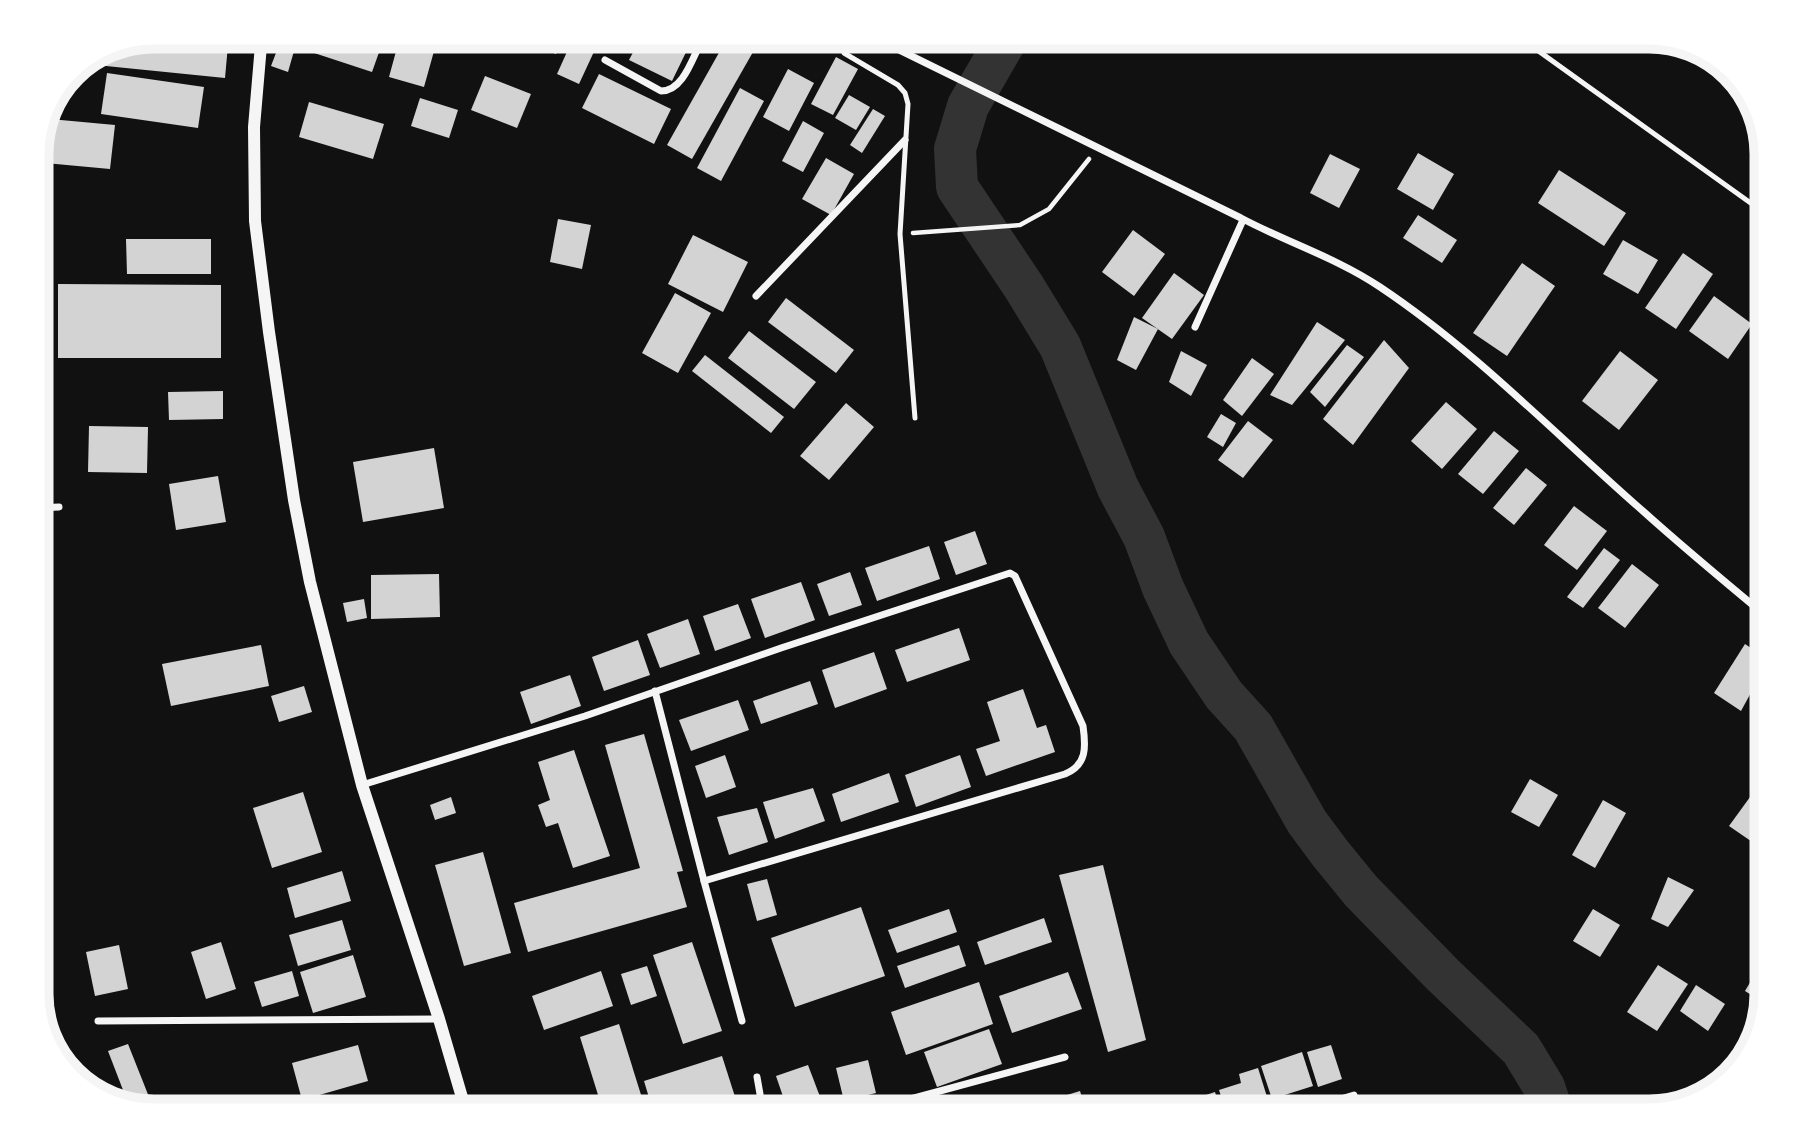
<svg xmlns="http://www.w3.org/2000/svg" width="1803" height="1148" font-family="'Crimson Pro',serif">
<style>
.lines{fill:none;stroke-linecap:round;stroke-linejoin:round}
.river{stroke:#333;stroke-width:42}
.building{fill:#d3d3d3}
.path{stroke:#f5f5f5;stroke-width:4.5}
.service{stroke:#f5f5f5;stroke-width:5}
.minor{stroke:#f5f5f5;stroke-width:7}
.tertiary{stroke:#f5f5f5;stroke-width:12}
.rim{fill:none;stroke:#f5f5f5;stroke-width:9}
</style>
<rect width="100%" height="100%" fill="#111"/>
<g class="lines">
<polyline class="river" points="1006,40 968,106 955,149 957,187 1024,287 1060,346 1118,488 1144,537 1163,588 1189,643 1224,695 1253,727 1307,822 1330,853 1361,891 1443,975 1521,1049 1544,1087 1552,1111"/>
</g>
<g class="building">
<polygon points="686,42 690,44 672,81 629,60 638,43"/>
<polygon points="725,42 735,42 753,52 692,159 667,145"/>
<polygon points="529,43 560,43 556,54"/>
<polygon points="571,43 598,43 579,84 557,74"/>
<polygon points="296,44 288,72 271,66 279,45"/>
<polygon points="307,44 382,44 372,72 305,50"/>
<polygon points="398,44 436,44 424,87 389,77"/>
<polygon points="228,45 225,78 96,65 97,54 110,46"/>
<polygon points="836,57 858,69 833,115 811,104"/>
<polygon points="788,69 814,83 789,131 763,117"/>
<polygon points="107,73 204,87 198,128 101,114"/>
<polygon points="599,74 671,109 654,144 582,108"/>
<polygon points="485,76 531,94 517,128 471,110"/>
<polygon points="740,88 764,101 721,181 697,168"/>
<polygon points="849,95 870,107 856,130 835,118"/>
<polygon points="420,98 458,110 449,138 411,126"/>
<polygon points="309,102 384,124 373,159 299,137"/>
<polygon points="873,109 885,116 862,153 850,145"/>
<polygon points="50,119 115,125 110,169 45,163"/>
<polygon points="803,121 824,133 803,172 782,161"/>
<polygon points="1418,153 1454,174 1433,210 1397,189"/>
<polygon points="1330,154 1360,169 1339,208 1310,193"/>
<polygon points="826,158 854,174 831,215 802,199"/>
<polygon points="1559,170 1626,213 1604,246 1538,203"/>
<polygon points="1418,215 1457,240 1442,263 1403,238"/>
<polygon points="558,219 591,225 582,269 550,262"/>
<polygon points="1133,230 1165,254 1134,296 1102,272"/>
<polygon points="693,235 748,262 723,312 668,284"/>
<polygon points="126,239 211,239 211,274 127,274"/>
<polygon points="1623,240 1658,260 1638,294 1603,274"/>
<polygon points="1683,253 1713,274 1676,329 1645,308"/>
<polygon points="1522,263 1555,286 1507,356 1473,333"/>
<polygon points="1174,273 1204,295 1172,339 1142,318"/>
<polygon points="58,284 221,285 221,358 58,358"/>
<polygon points="675,293 711,313 678,373 642,353"/>
<polygon points="1714,296 1752,324 1728,359 1689,331"/>
<polygon points="786,298 854,350 836,373 768,322"/>
<polygon points="37,313 44,348 37,349"/>
<polygon points="1134,317 1158,329 1136,370 1117,360"/>
<polygon points="1317,322 1345,340 1292,405 1270,395"/>
<polygon points="749,331 816,382 794,409 728,358"/>
<polygon points="1384,340 1409,368 1353,445 1323,419"/>
<polygon points="1347,345 1364,357 1325,407 1310,392"/>
<polygon points="1181,351 1207,365 1191,396 1169,382"/>
<polygon points="1620,351 1658,380 1619,430 1582,401"/>
<polygon points="705,355 784,417 771,433 692,371"/>
<polygon points="1252,358 1274,374 1242,416 1223,400"/>
<polygon points="37,387 52,388 49,431 37,430"/>
<polygon points="223,391 223,419 169,420 168,392"/>
<polygon points="1446,402 1477,429 1442,469 1411,441"/>
<polygon points="846,403 874,427 829,480 800,456"/>
<polygon points="1221,414 1236,423 1223,447 1207,437"/>
<polygon points="1248,421 1273,440 1243,478 1218,460"/>
<polygon points="89,426 148,427 147,473 88,472"/>
<polygon points="1494,431 1519,451 1483,494 1458,474"/>
<polygon points="434,448 444,508 363,522 353,462"/>
<polygon points="1526,468 1547,485 1514,525 1493,508"/>
<polygon points="218,476 226,522 176,530 169,484"/>
<polygon points="1574,506 1607,531 1577,570 1544,545"/>
<polygon points="975,531 987,564 956,575 944,542"/>
<polygon points="929,546 940,579 877,601 865,568"/>
<polygon points="1604,548 1620,560 1583,608 1567,597"/>
<polygon points="1632,564 1659,585 1625,628 1598,608"/>
<polygon points="850,572 862,605 829,616 817,584"/>
<polygon points="439,574 440,617 371,619 371,575"/>
<polygon points="801,582 815,620 765,638 751,599"/>
<polygon points="364,599 367,618 347,622 343,603"/>
<polygon points="738,604 751,638 715,651 703,616"/>
<polygon points="688,619 700,654 660,668 647,634"/>
<polygon points="959,628 970,660 907,682 895,650"/>
<polygon points="638,640 650,675 604,691 592,657"/>
<polygon points="1745,644 1766,658 1766,665 1741,711 1714,693"/>
<polygon points="261,645 269,686 171,706 162,664"/>
<polygon points="874,652 887,689 835,708 822,670"/>
<polygon points="570,675 581,706 531,724 520,692"/>
<polygon points="810,681 818,704 761,724 753,701"/>
<polygon points="304,686 312,712 279,722 271,696"/>
<polygon points="1023,689 1037,728 1046,725 1055,752 986,776 976,749 1000,741 987,702"/>
<polygon points="738,700 749,730 691,751 679,720"/>
<polygon points="644,734 683,871 677,872 687,907 528,952 514,903 640,868 605,745"/>
<polygon points="574,750 610,856 573,868 558,823 546,827 538,805 550,800 538,762"/>
<polygon points="725,755 736,787 706,798 695,766"/>
<polygon points="960,755 971,787 916,807 905,775"/>
<polygon points="889,773 899,802 841,822 832,794"/>
<polygon points="1766,775 1766,840 1761,848 1729,826"/>
<polygon points="1530,779 1558,795 1539,827 1511,812"/>
<polygon points="813,788 825,821 775,839 763,802"/>
<polygon points="303,792 322,852 272,868 253,808"/>
<polygon points="451,797 456,813 435,820 430,805"/>
<polygon points="1603,800 1626,813 1595,868 1572,855"/>
<polygon points="757,808 768,842 729,855 717,817"/>
<polygon points="483,852 511,953 464,966 435,865"/>
<polygon points="1103,865 1146,1040 1108,1052 1059,875"/>
<polygon points="342,871 351,901 295,918 287,888"/>
<polygon points="1668,877 1694,890 1668,927 1651,919"/>
<polygon points="767,879 777,915 757,921 747,884"/>
<polygon points="861,907 885,976 795,1007 771,938"/>
<polygon points="949,909 957,932 897,953 888,930"/>
<polygon points="1593,909 1620,925 1600,957 1573,941"/>
<polygon points="1044,918 1052,942 985,965 977,942"/>
<polygon points="342,920 351,950 298,966 289,935"/>
<polygon points="221,942 236,989 206,999 191,952"/>
<polygon points="692,942 722,1031 683,1044 653,955"/>
<polygon points="119,945 128,989 95,996 86,952"/>
<polygon points="959,945 966,966 905,988 897,966"/>
<polygon points="353,955 366,997 313,1013 300,972"/>
<polygon points="1761,964 1766,967 1766,994 1764,1003 1745,991"/>
<polygon points="1658,965 1688,984 1657,1031 1627,1012"/>
<polygon points="647,966 657,996 631,1005 621,974"/>
<polygon points="292,971 299,996 262,1007 254,982"/>
<polygon points="601,971 613,1006 544,1030 532,996"/>
<polygon points="1068,972 1082,1009 1012,1033 999,996"/>
<polygon points="979,982 993,1024 906,1055 891,1012"/>
<polygon points="1696,985 1725,1004 1708,1031 1680,1011"/>
<polygon points="619,1024 646,1111 603,1111 580,1037"/>
<polygon points="989,1029 1002,1064 937,1087 924,1052"/>
<polygon points="128,1044 153,1107 147,1109 128,1103 108,1051"/>
<polygon points="358,1045 368,1081 302,1100 292,1063"/>
<polygon points="1331,1045 1342,1079 1318,1087 1307,1052"/>
<polygon points="1302,1052 1313,1086 1272,1099 1261,1066"/>
<polygon points="722,1056 737,1103 712,1111 653,1111 644,1081"/>
<polygon points="868,1060 876,1093 844,1101 836,1068"/>
<polygon points="808,1065 822,1102 795,1111 788,1111 776,1076"/>
<polygon points="1258,1068 1268,1100 1226,1111 1219,1090 1241,1083 1239,1074"/>
<polygon points="1080,1091 1086,1111 1015,1111"/>
<polygon points="1215,1092 1221,1111 1177,1111 1175,1105"/>
<polygon points="375,1097 377,1111 361,1111 359,1099"/>
<polygon points="428,1104 428,1111 402,1111 402,1106"/>
</g>
<g class="lines">
<polyline class="path" points="913,233 1020,225 1049,209 1089,159"/>
<g class="service">
<polyline points="1519,37 1766,214"/>
<polyline points="846,41 844,53 898,85 905,93 908,104 900,234 915,418"/>
</g>
<g class="minor">
<path d="M881,41C1001,101 1121,158 1241,218C1286,242 1337,258 1380,287C1476,351 1557,436 1644,512C1684,548 1725,582 1766,616"/>
<path d="M605,60L661,91C683,91 692,59 701,42"/>
<polyline points="756,296 905,140"/>
<polyline points="1195,327 1243,220"/>
<polyline points="37,508 59,507"/>
<path d="M362,785L585,716L781,648L1010,573L1015,576L1083,726C1086,747 1087,765 1065,774L704,881L655,691"/>
<polyline points="704,881 742,1021"/>
<polyline points="98,1021 439,1019"/>
<polyline points="757,1077 760,1094 759,1111"/>
<polyline points="866,1111 1065,1057"/>
<polyline points="1301,1111 1354,1095"/>
</g>
<polyline class="tertiary" points="261,45 254,127 255,221 269,332 294,500 310,582 362,785 439,1019 466,1111"/>
</g>
<path d="M0 0H1803V1148H0ZM154 49H1649A105 105 0 0 1 1754 154V994A105 105 0 0 1 1649 1099H154A105 105 0 0 1 49 994V154A105 105 0 0 1 154 49Z" fill="#fff" fill-rule="evenodd"/>
<path class="rim" d="M154 49H1649A105 105 0 0 1 1754 154V994A105 105 0 0 1 1649 1099H154A105 105 0 0 1 49 994V154A105 105 0 0 1 154 49Z"/>
</svg>
